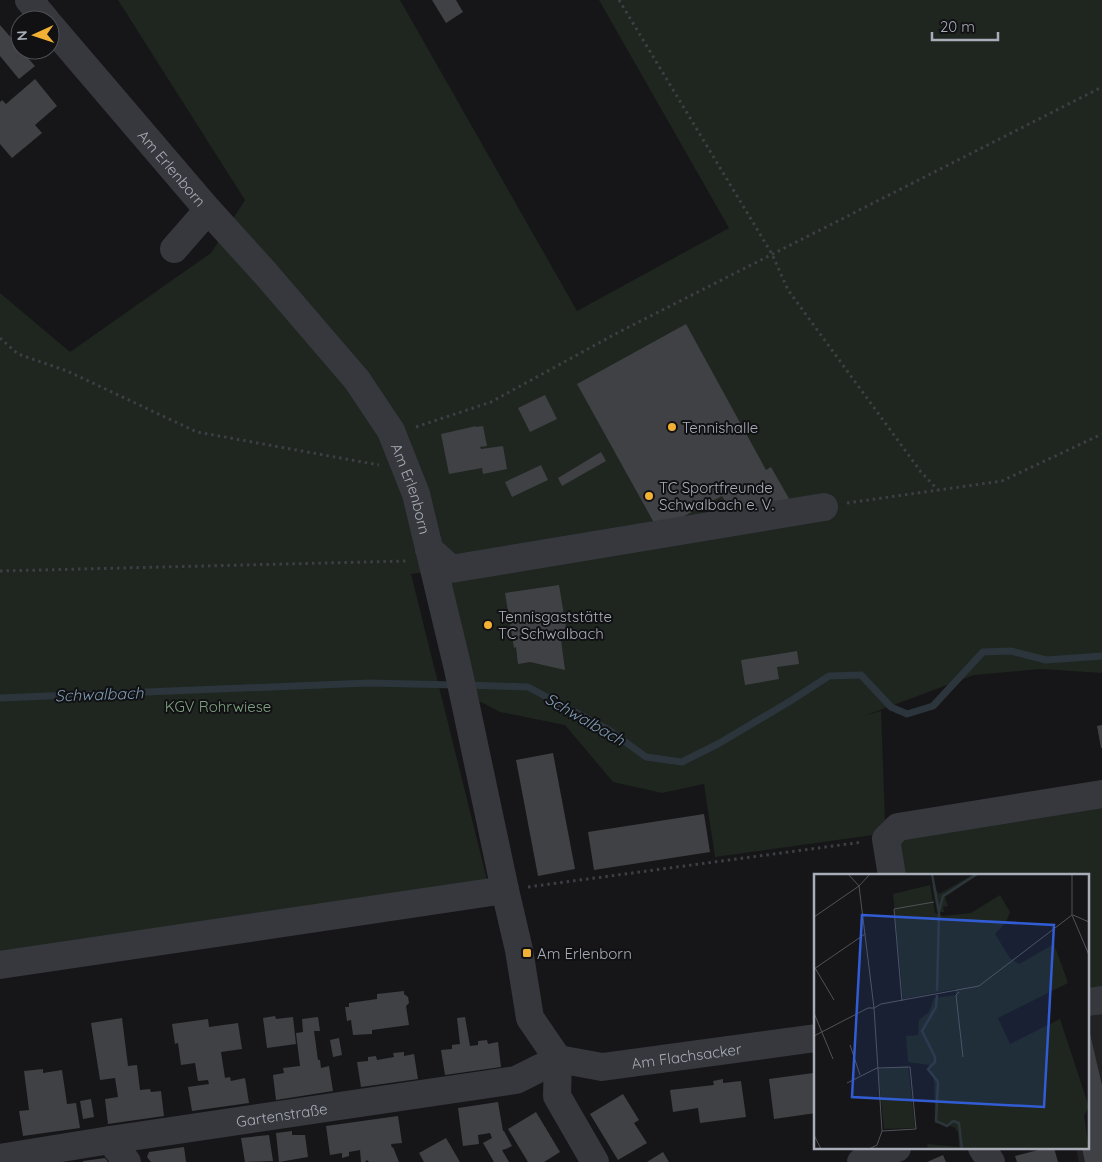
<svg xmlns="http://www.w3.org/2000/svg" width="1102" height="1162" font-family="Quicksand,sans-serif">
<style>
.built{fill:#222225}
.green{fill:#1e261f}
.lines{fill:none;stroke-linecap:round;stroke-linejoin:round}
.stream{stroke:#2c353c;stroke-width:7}
.building{fill:#404145}
.path{stroke:#3d3f44;stroke-width:3;stroke-dasharray:2.5 4;stroke-linecap:butt}
.minor{stroke:#37383d;stroke-width:28}
.poi-dot{fill:#f2b134;stroke:#111113;stroke-width:2}
.labels{text-anchor:middle;dominant-baseline:central;stroke-width:4;stroke-linejoin:round;paint-order:stroke}
.street-label{font-size:15px;fill:#a8adb8;stroke:#111113}
.poi-label{font-size:15px;fill:#a8adb8;stroke:#111113;text-anchor:start}
.park-label{font-size:15px;fill:#7fa381;stroke:#111113}
.water-label{font-size:16px;font-style:italic;fill:#7f9bb3;stroke:#111113}
.inset-river{fill:none;stroke:#2c353c;stroke-width:2.5}
.inset-road{fill:none;stroke:#505258;stroke-width:1}
.view{fill:#325cd3;fill-opacity:0.15;stroke:#325cd3;stroke-width:2.5}
.inset-edge{fill:none;stroke:#a8adb8;stroke-width:2.5}
</style>
<rect width="100%" height="100%" fill="#161618"/>
<polygon class="built" points="1102,1011 1102,1162 1079,1162 1076,1148 1088,1148 1088,1013"/>
<g class="green">
<polygon points="118,0 400,0 577,311 729,228 599,0 1102,0 1102,673 1041,669 974,675 864,716 881,711 885,822 873,835 715,857 704,784 662,793 613,782 565,725 500,712 479,701 448,569 411,574 489,888 0,961 0,293 70,352 211,253 245,200"/>
<polygon points="1102,802 1102,989 1088,991 1088,876 901,876 895,838"/>
</g>
<g class="lines">
<g class="stream">
<polyline points="468,685 528,687 609,730 646,757 682,762 718,744 792,700 829,676 861,675 891,707 907,714 933,706 983,652 1011,651 1046,660 1102,656"/>
<polyline points="0,698 368,683 457,685"/>
</g>
</g>
<g class="building">
<polygon points="432,0 456,0 463,12 446,23"/>
<polygon points="0,25 20,48 20,50 21,50 35,66 19,79 0,56"/>
<polygon points="35,79 57,106 35,125 42,133 12,158 0,144 0,102 2,100 6,104"/>
<polygon points="686,324 766,470 771,467 791,502 731,511 722,496 658,530 577,384"/>
<polygon points="545,395 557,419 530,432 518,408"/>
<polygon points="476,426 476,427 483,426 487,446 480,447 481,449 503,446 507,469 483,474 482,468 449,474 441,434"/>
<polygon points="601,452 606,461 562,486 558,478"/>
<polygon points="541,465 548,480 512,497 505,482"/>
<polygon points="559,585 568,639 561,640 565,670 530,662 518,664 516,647 514,648 505,593"/>
<polygon points="797,651 799,664 777,667 779,679 745,685 741,660"/>
<polygon points="1102,725 1102,748 1101,748 1097,726"/>
<polygon points="553,753 575,869 538,876 516,760"/>
<polygon points="704,814 710,852 594,870 588,832"/>
<polygon points="404,991 404,994 408,997 409,1003 406,1006 409,1025 372,1030 372,1034 353,1035 351,1020 347,1021 345,1007 349,1007 349,1003 377,999 377,994"/>
<polygon points="275,1016 276,1019 293,1017 296,1044 267,1048 263,1018"/>
<polygon points="318,1017 320,1031 314,1031 318,1060 320,1060 321,1068 329,1066 333,1091 276,1100 273,1075 284,1073 283,1068 300,1066 296,1033 303,1032 302,1019"/>
<polygon points="465,1017 470,1046 478,1045 478,1041 487,1040 488,1044 498,1042 501,1067 445,1075 441,1050 452,1049 452,1045 460,1044 457,1018"/>
<polygon points="122,1018 128,1066 137,1065 140,1090 150,1089 151,1092 161,1091 164,1116 108,1124 105,1099 118,1097 115,1078 100,1080 91,1023"/>
<polygon points="208,1019 209,1027 238,1023 242,1049 221,1052 225,1078 230,1077 231,1081 245,1078 249,1103 192,1111 188,1087 209,1084 208,1080 198,1081 195,1063 181,1065 178,1043 175,1044 172,1024"/>
<polygon points="1090,1034 1102,1085 1102,1162 1085,1162 1082,1148 1088,1148 1088,1035"/>
<polygon points="339,1038 342,1055 333,1057 330,1040"/>
<polygon points="404,1052 404,1056 414,1054 418,1079 361,1087 357,1062 368,1061 368,1057 376,1056 377,1060 394,1057 393,1053"/>
<polygon points="43,1069 43,1073 62,1070 67,1104 76,1103 80,1128 23,1136 19,1111 29,1110 24,1071"/>
<polygon points="813,1073 816,1091 816,1113 774,1119 769,1079"/>
<polygon points="723,1079 723,1083 741,1081 746,1117 700,1123 698,1108 673,1112 670,1090 714,1085 713,1081"/>
<polygon points="623,1094 639,1120 634,1123 647,1143 618,1160 590,1114"/>
<polygon points="91,1099 94,1117 83,1119 80,1101"/>
<polygon points="498,1102 503,1131 504,1131 512,1146 506,1149 502,1150 509,1162 494,1162 483,1143 492,1138 490,1133 478,1135 479,1144 463,1146 458,1108"/>
<polygon points="536,1112 560,1152 544,1162 528,1162 508,1129"/>
<polygon points="398,1116 402,1143 391,1144 392,1148 393,1147 399,1162 369,1162 367,1160 365,1162 361,1162 360,1150 349,1152 349,1156 342,1158 342,1153 330,1155 326,1126"/>
<polygon points="292,1131 292,1135 305,1135 308,1157 279,1162 276,1133"/>
<polygon points="269,1135 273,1161 245,1162 241,1138"/>
<polygon points="446,1138 460,1162 424,1162 419,1153"/>
<polygon points="184,1147 186,1162 151,1162 147,1157 149,1152"/>
<polygon points="1046,1148 1054,1148 1058,1162 1017,1162 1015,1156"/>
<polygon points="663,1152 669,1162 647,1162"/>
<polygon points="943,1155 946,1162 927,1162"/>
<polygon points="105,1158 108,1162 83,1162 83,1161"/>
</g>
<g class="lines">
<g class="path">
<polyline points="619,0 772,254 788,290 921,472 938,490"/>
<polyline points="0,338 18,354 67,371 197,432 379,465"/>
<polyline points="416,427 491,402 619,332 1102,87"/>
<polyline points="847,503 1002,481 1102,434"/>
<polyline points="0,571 407,561"/>
<polyline points="528,887 863,842"/>
</g>
<g class="minor">
<polyline points="29,0 46,20"/>
<path id="s1" d="M50,25L208,210L266,274L357,380L391,431L416,494L458,669L505,890L519,950L530,1018L558,1059"/>
<polyline points="174,249 208,210"/>
<polyline points="429,549 451,569 824,507"/>
<polyline points="892,876 886,839 898,827 1102,794"/>
<polyline points="0,965 505,890"/>
<polyline points="1088,1002 1102,1000"/>
<path id="s2" d="M558,1059L602,1067L816,1038"/>
<polyline points="558,1059 557,1096 595,1162"/>
<polyline points="110,1140 127,1162"/>
<polyline points="982,1148 991,1162"/>
<path id="s3" d="M0,1158L110,1140L516,1080L558,1059"/>
<polyline points="861,1162 897,1148"/>
</g>
</g>
<g class="poi-dot">
<circle cx="672" cy="427" r="5"/>
<circle cx="649" cy="496" r="5"/>
<circle cx="488" cy="625" r="5"/>
<rect x="522" y="948" width="10" height="10" rx="2.5"/>
</g>
<g class="labels">
<g class="street-label">
<text stroke="none"><textPath href="#s1" startOffset="188">Am Erlenborn</textPath></text>
<text stroke="none"><textPath href="#s1" startOffset="592">Am Erlenborn</textPath></text>
<text stroke="none"><textPath href="#s2" startOffset="130">Am Flachsacker</textPath></text>
<text stroke="none"><textPath href="#s3" startOffset="285">Gartenstraße</textPath></text>
</g>
<g class="poi-label">
<text x="682" y="427">Tennishalle</text>
<text x="659" y="487">TC Sportfreunde<tspan x="659" dy="17">Schwalbach e. V.</tspan></text>
<text x="498" y="616">Tennisgaststätte<tspan x="498" dy="17">TC Schwalbach</tspan></text>
<text x="537" y="953">Am Erlenborn</text>
</g>
<g class="park-label">
<text x="218" y="706">KGV Rohrwiese</text>
</g>
<g class="water-label">
<text transform="translate(99 694) rotate(-2)">Schwalbach</text>
<text transform="translate(585 719) rotate(30)">Schwalbach</text>
</g>
</g>
<g transform="translate(814 874)">
<rect width="275" height="275" fill="#161618"/>
<path d="M160,0H165L131,23L134,32L129,33L130,38H123L118,11L125,20ZM116,11L121,39L129,42L157,39L186,21L196,38L192,48L181,60L196,84L205,90L240,70L254,109L184,144L196,170L246,145L275,233L270,242L275,275H114L113,270L145,273L144,258L140,253L121,249L120,207L115,191L94,188L92,162L104,161L105,146L115,138L120,124L142,121L141,115L89,125L79,20ZM94,192L101,254L70,255L64,195Z" fill="#1e261f"/>
<path class="inset-river" d="M118,0L125,38L123,117M125,37L129,22L163,0M123,121L122,133L108,157L121,183V188L114,195L124,208L122,247L133,252L139,247L145,249L148,275"/>
<path class="inset-road" d="M34,0L45,12L60,134M258,0V41L275,81M259,41L275,48M0,43L45,12L56,0M1,94L20,126M0,95L51,60M145,118L142,121L149,183M88,127L80,35L120,28M60,134L67,130L165,112L258,41M0,139L19,185M0,162L54,134H60M36,171L46,201M33,209L63,194L96,193L102,255L68,257M0,261L7,275M55,275L63,271L68,257L60,134"/>
<path class="view" d="M48,41L240,51L230,233L38,223Z"/>
<rect width="275" height="275" class="inset-edge"/>
</g>
<g transform="translate(35 35) rotate(267)"><circle r="24" fill="#111113" stroke="#4d4f55"/>
<path d="M0-4L9 19L0 12L-9 19Z" fill="#f2b134"/>
<text y="-8" font-size="14" font-weight="bold" text-anchor="middle" fill="#a8adb8">N</text>
</g>
<path d="M932 32v8h66v-8" fill="none" stroke="#a8adb8" stroke-width="2.5"/>
<text x="940" y="32" font-size="15" fill="#a8adb8" stroke="#111113" stroke-width="4" paint-order="stroke">20 m</text>
</svg>
